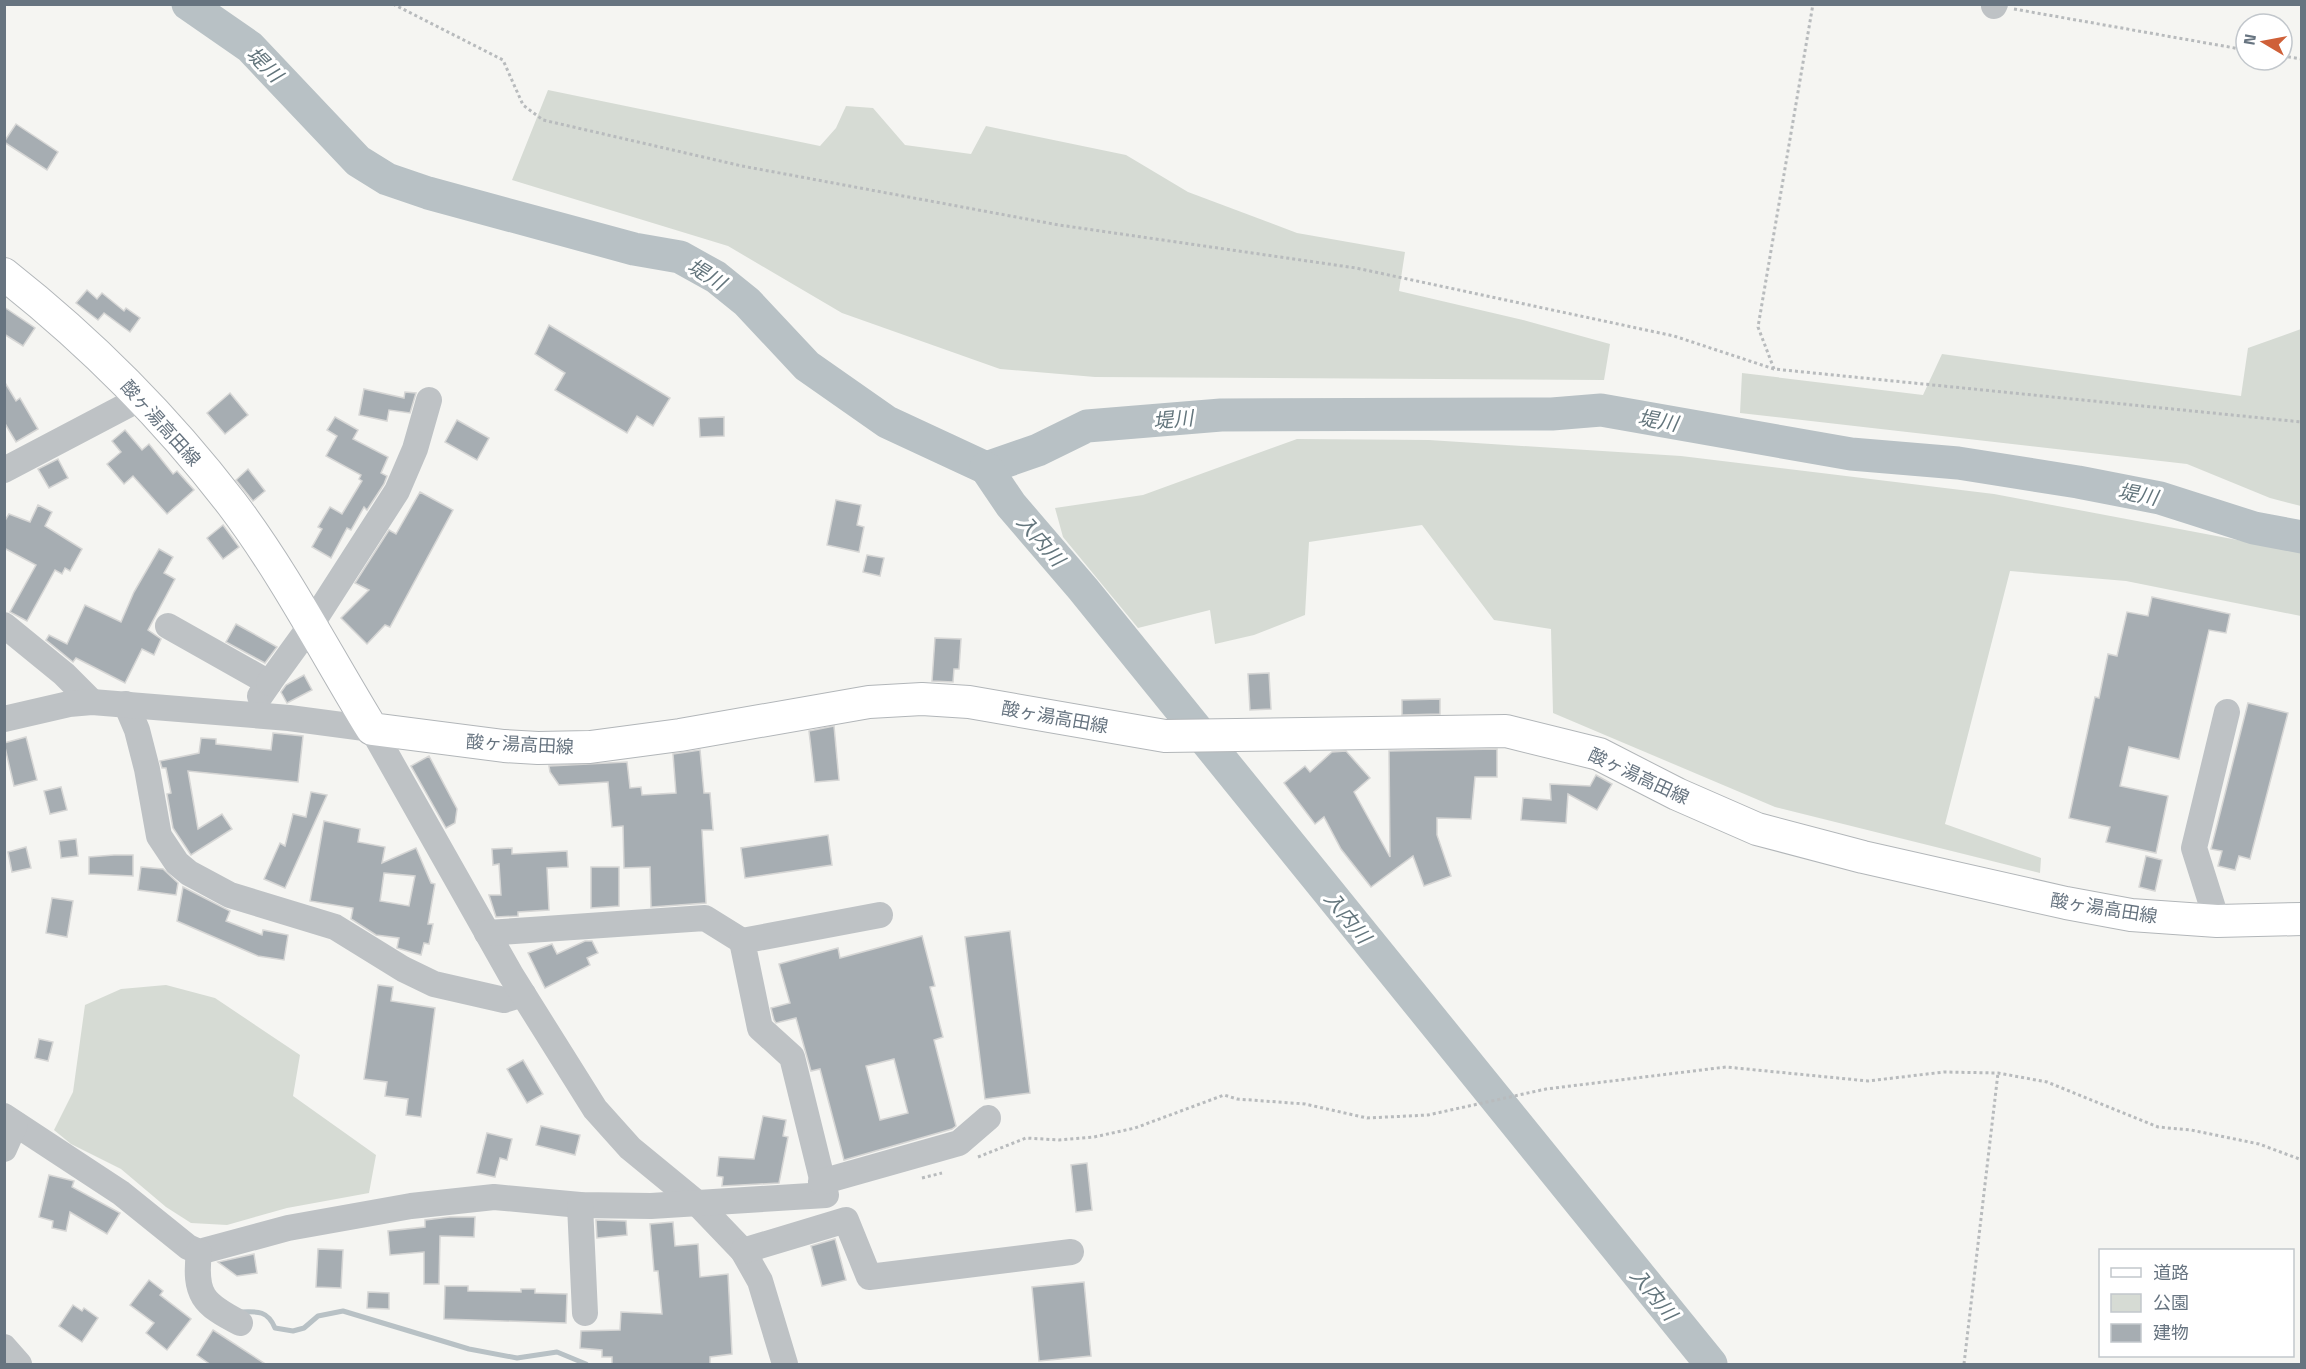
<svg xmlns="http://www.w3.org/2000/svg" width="2306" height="1369" font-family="'Titillium Web','Noto Sans JP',sans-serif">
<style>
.green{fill:#d6dbd4}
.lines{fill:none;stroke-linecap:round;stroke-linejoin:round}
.stream{stroke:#b8c1c5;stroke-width:5}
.river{stroke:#b8c1c5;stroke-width:33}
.building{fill:#a6adb2;stroke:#d6d6d5;stroke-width:1.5;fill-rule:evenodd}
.major-casing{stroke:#b2b6b9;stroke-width:34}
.path{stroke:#b8bbbd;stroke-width:3;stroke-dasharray:3 3;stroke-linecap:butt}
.minor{stroke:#bec2c5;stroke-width:26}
.major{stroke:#fff;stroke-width:32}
.labels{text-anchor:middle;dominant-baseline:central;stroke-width:6;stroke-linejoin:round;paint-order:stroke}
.street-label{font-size:18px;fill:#677480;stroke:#fff}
.water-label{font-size:20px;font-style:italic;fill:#63757c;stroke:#fff}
</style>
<rect width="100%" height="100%" fill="#f5f5f2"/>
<g class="green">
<polygon points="548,90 820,146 836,128 846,106 873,108 905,145 971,154 986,126 1126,155 1188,192 1297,233 1405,252 1399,291 1523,320 1610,344 1604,380 1095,377 1000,369 842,313 728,246 512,180"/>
<polygon points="2301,329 2301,506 2270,498 2187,464 1740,413 1742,373 1923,395 1942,354 2241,396 2248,348"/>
<polygon points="1297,439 1429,440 1681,456 1994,494 2301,552 2301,616 2126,581 2010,571 1945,824 2041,858 2040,873 1775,807 1553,713 1551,629 1494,620 1422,525 1309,542 1305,615 1254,635 1215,644 1210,610 1138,628 1063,537 1055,508 1143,495"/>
<polygon points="166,985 215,998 300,1055 293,1096 376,1155 369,1193 287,1208 227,1225 191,1223 166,1207 121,1169 71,1144 54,1130 73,1092 85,1005 121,989"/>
</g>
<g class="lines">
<path class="stream" d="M241,1312C258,1311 268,1311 275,1328L293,1331L304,1328L318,1316L343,1311L469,1349L517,1358L557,1352L586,1364"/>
<g class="river">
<polyline points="188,4 250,47 358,161 387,179 428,193 634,249 680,257 716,277 747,302 807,366 887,422 986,468 1038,450 1087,426 1221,415 1552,414 1601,410 1851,454 1958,463 2078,482 2160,498 2254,528 2302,537"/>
<polyline points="986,468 1011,505 1083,589 1711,1364"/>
</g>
</g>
<g class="building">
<polygon points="16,124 58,152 47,170 4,142"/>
<polygon points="87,290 97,299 102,293 124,311 126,308 140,318 130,332 104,313 98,320 76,303"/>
<polygon points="4,307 35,328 23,346 4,334"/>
<polygon points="549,325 670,398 653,426 637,416 627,433 555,390 565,373 535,354"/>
<polygon points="4,381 16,401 20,398 38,429 16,442 4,422"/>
<polygon points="364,389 404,398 405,392 416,393 410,413 389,410 387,421 359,415"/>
<polygon points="230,393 248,415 225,434 207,413"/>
<polygon points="335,417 358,430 353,439 388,457 381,473 387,476 384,484 367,510 364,507 351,530 347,528 331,558 312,547 322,529 318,527 330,507 342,514 362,481 359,479 361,475 326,456 337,436 327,430"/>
<polygon points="724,417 724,436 700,437 699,418"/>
<polygon points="457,420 489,438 477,460 445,442"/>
<polygon points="125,430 142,450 149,444 173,474 177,471 194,490 167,514 133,476 124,484 107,464 121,452 112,441"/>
<polygon points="58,459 68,478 49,488 38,469"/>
<polygon points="248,469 265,491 253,501 236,480"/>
<polygon points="420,492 453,510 390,627 385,625 367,644 341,618 369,590 355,583 389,530 396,534"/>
<polygon points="836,500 861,505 857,525 864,527 859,552 827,545"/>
<polygon points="38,505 52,512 45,526 82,549 70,571 65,568 62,574 55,570 27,621 10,612 36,565 4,548 4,522 9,514 30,522"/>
<polygon points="223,525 239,547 223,559 207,538"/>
<polygon points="159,549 173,557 164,573 175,579 148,630 161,639 154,655 142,649 125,683 76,658 73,662 46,640 49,635 67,644 85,605 121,622 134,592"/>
<polygon points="867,555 884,558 880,576 863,572"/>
<polygon points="2152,597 2230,614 2226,633 2209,630 2179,759 2129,747 2120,786 2168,796 2156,853 2106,842 2110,827 2069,818 2095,697 2099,698 2108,654 2117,656 2127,612 2148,616"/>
<polygon points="236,624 277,647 265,663 226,642"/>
<polygon points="935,638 961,639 959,669 954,669 953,682 932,681"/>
<polygon points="1269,673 1271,709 1250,710 1248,674"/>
<polygon points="304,675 312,690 287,703 281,692 286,685"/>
<polygon points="1440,699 1440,714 1402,715 1402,700"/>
<polygon points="2248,703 2288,713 2250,859 2239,856 2235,870 2218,866 2222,851 2211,849"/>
<polygon points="834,726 839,780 815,782 809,731"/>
<polygon points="273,733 303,736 298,782 188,771 198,829 222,814 232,829 191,855 173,828 167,794 171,793 166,768 162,768 160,761 199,753 201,738 216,739 216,744 271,750"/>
<polygon points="26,737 37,780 14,786 4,743"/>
<polygon points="1497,749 1497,777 1475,777 1471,819 1437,818 1437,835 1451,876 1424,886 1413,856 1371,887 1341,849 1324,817 1315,824 1284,783 1305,766 1310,772 1332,752 1346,751 1370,778 1354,792 1390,857 1389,751"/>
<polygon points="700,750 704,793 710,793 713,830 702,830 706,903 651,907 650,867 624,868 623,826 612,827 608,782 559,785 550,772 549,766 627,762 630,788 641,787 642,795 676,793 673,754"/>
<polygon points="429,756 457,809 455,823 446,828 411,766"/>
<polygon points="1596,775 1612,784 1597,810 1568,794 1566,823 1521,820 1523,798 1551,800 1550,784 1590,786"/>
<polygon points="61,787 67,810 50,814 44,791"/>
<polygon points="311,792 327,795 285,888 264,879 280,843 285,846 293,814 306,817"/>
<path d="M324,821L360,829L358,842L385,847L382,863L416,848L431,883L435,884L428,924H433L429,944L424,943L421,955L397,948L399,938L376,935L351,919L353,908L310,901ZM384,873L415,876L409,906L380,901Z"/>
<polygon points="828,835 832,865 745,878 741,848"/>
<polygon points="76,839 78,856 61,858 59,841"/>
<polygon points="26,847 31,868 12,872 8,852"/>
<polygon points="512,848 512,854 567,851 568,867 547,868 549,910 518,912 518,916 496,917 489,895 501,895 499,864 493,865 492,849"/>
<polygon points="114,855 133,855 133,876 89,874 89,857"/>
<polygon points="2146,856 2162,860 2155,891 2139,887"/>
<polygon points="141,867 163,869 178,883 176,895 138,890"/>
<polygon points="591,867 619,867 619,906 591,908"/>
<polygon points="183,887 230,911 226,921 262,935 263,930 288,935 284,960 258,956 177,921"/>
<polygon points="52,898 73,901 67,937 46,933"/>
<polygon points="1010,931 1030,1093 985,1099 965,937"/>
<path d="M922,936L935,986L930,987L943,1037L934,1040L956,1126L952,1129L844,1160L820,1069L811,1071L796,1018L776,1023L774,1020L771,1008L790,1003L779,964L838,948L840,958ZM894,1059L908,1113L880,1120L866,1066Z"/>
<polygon points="585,941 592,941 598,953 587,958 590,965 545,988 528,953 552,944 557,954"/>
<polygon points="378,985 393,987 391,1001 435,1008 421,1117 406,1115 408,1099 385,1096 387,1082 364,1079"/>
<polygon points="39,1039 53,1042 48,1061 35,1058"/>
<polygon points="523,1060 543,1094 527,1103 507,1069"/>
<polygon points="763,1116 786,1120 783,1136 788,1137 779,1183 722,1186 723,1177 717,1176 719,1157 754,1159"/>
<polygon points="541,1126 580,1135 575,1155 536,1145"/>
<polygon points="487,1133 512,1139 507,1160 500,1158 495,1177 477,1173"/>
<polygon points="1087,1163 1092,1210 1076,1212 1071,1165"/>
<polygon points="49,1175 74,1181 72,1187 120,1213 107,1234 70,1212 66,1231 52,1228 53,1221 39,1217"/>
<polygon points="450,1217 475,1217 474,1237 440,1236 439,1284 424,1284 424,1252 390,1255 388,1231 425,1227 425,1220"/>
<polygon points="596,1220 626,1221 627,1235 597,1238"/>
<polygon points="673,1222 675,1246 698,1244 700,1277 728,1274 732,1354 710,1357 710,1365 612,1365 612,1357 602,1357 602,1350 580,1348 581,1331 620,1330 621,1312 662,1314 658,1271 654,1271 650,1224"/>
<polygon points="835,1239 846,1280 822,1286 811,1246"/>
<polygon points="318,1249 343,1250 341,1288 316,1287"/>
<polygon points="254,1254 257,1273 237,1276 218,1262"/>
<polygon points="149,1280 163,1291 160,1295 191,1319 167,1350 146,1333 154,1323 130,1305"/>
<polygon points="1084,1282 1091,1356 1039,1361 1032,1287"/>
<polygon points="445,1286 468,1286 468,1291 521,1292 521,1289 535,1289 535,1293 567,1294 566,1323 444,1319"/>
<polygon points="368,1292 389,1293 389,1309 367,1308"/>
<polygon points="73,1305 82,1311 84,1308 98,1318 82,1342 59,1326"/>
<polygon points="213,1330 267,1365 211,1365 197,1355"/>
</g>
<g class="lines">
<defs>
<path id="major" d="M4,274C89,341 166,418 232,504C285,574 326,654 372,729L504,746L538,748L590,747L680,735L869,702L922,699L969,702L1165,736L1506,731L1599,754L1677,794L1757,829L1863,857L2066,903L2131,915L2217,921L2302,919"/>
</defs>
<use href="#major" class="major-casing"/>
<g class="path">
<polyline points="393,4 503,60 523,105 543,120 742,166 1059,225 1356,268 1674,336 1774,369 2302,422"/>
<polyline points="2014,9 2246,50"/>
<polyline points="2282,56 2302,59"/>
<polyline points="1774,369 1758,327 1813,4"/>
<polyline points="978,1157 1026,1138 1059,1140 1094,1137 1135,1128 1224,1095 1237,1099 1305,1104 1367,1118 1428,1115 1546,1089 1726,1067 1868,1081 1944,1072 1998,1073 2047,1082 2158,1127 2191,1130 2259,1144 2302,1160"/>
<polyline points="922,1178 942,1173"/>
<polyline points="1964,1364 1998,1073"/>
</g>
<g class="minor">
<polyline points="1994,6 1995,4"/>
<polyline points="4,470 141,398"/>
<polyline points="4,625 64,674 92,702"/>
<polyline points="168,626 269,683 260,696"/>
<polyline points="269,683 311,625 397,491 415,449 429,400"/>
<polyline points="126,704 137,730 147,769 159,836 177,863 189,873 230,895 335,927 403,969 434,984 504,1000 523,994"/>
<polyline points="4,719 69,704 92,702 289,718 372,729 511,975 595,1109 630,1148 697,1203 743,1251 760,1281 785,1364"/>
<polyline points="2217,921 2194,848 2227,712"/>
<polyline points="487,933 705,918 742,941"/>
<polyline points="4,1116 121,1193 188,1247 199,1252 288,1228 411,1206 494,1197 580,1205 651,1206 826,1195 792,1057 760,1028 742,941 880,915"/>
<polyline points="4,1149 15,1124"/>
<polyline points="821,1182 959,1143 988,1118"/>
<polyline points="580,1205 585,1313"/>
<polyline points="743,1251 846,1220 869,1277 1071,1252"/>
<path d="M199,1252C194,1295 203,1304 240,1323"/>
<polyline points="4,1347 19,1364"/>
</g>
<use href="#major" class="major"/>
</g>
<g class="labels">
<g class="street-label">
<text transform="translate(161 423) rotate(48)">酸ヶ湯高田線</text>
<text transform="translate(1055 717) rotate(10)">酸ヶ湯高田線</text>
<text transform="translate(520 744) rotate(3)">酸ヶ湯高田線</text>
<text transform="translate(1639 776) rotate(25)">酸ヶ湯高田線</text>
<text transform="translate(2104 908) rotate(9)">酸ヶ湯高田線</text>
</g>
<g class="water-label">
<text transform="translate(265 64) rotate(45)">堤川</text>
<text transform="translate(707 274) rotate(32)">堤川</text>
<text transform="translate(1173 419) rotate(-5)">堤川</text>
<text transform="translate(1658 420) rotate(10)">堤川</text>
<text transform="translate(2138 494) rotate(11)">堤川</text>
<text transform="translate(1041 540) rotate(49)">入内川</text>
<text transform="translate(1348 917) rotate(51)">入内川</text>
<text transform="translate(1654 1294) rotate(51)">入内川</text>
</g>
</g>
<rect width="2306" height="1369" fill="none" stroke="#677480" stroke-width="12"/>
<rect x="2099" y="1249" width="195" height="108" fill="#ffffff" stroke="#c2c7cc" stroke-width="1.5"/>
<rect x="2111" y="1268" width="30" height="9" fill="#ffffff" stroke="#c2c7cc" stroke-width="1.5"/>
<text x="2153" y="1279" font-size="18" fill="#677480">道路</text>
<rect x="2111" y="1294" width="30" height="18" fill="#d6dbd4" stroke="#c2c7cc" stroke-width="1.5"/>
<text x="2153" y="1309" font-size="18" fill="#677480">公園</text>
<rect x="2111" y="1324" width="30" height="18" fill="#a6adb2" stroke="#c2c7cc" stroke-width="1.5"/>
<text x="2153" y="1339" font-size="18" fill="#677480">建物</text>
<g transform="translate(2264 42) rotate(280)"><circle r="28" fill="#ffffff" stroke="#c2c7cc" stroke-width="1.5"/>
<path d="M0-4.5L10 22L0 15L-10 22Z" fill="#cf6038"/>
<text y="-9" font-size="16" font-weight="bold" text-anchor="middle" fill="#677480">N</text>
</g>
</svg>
